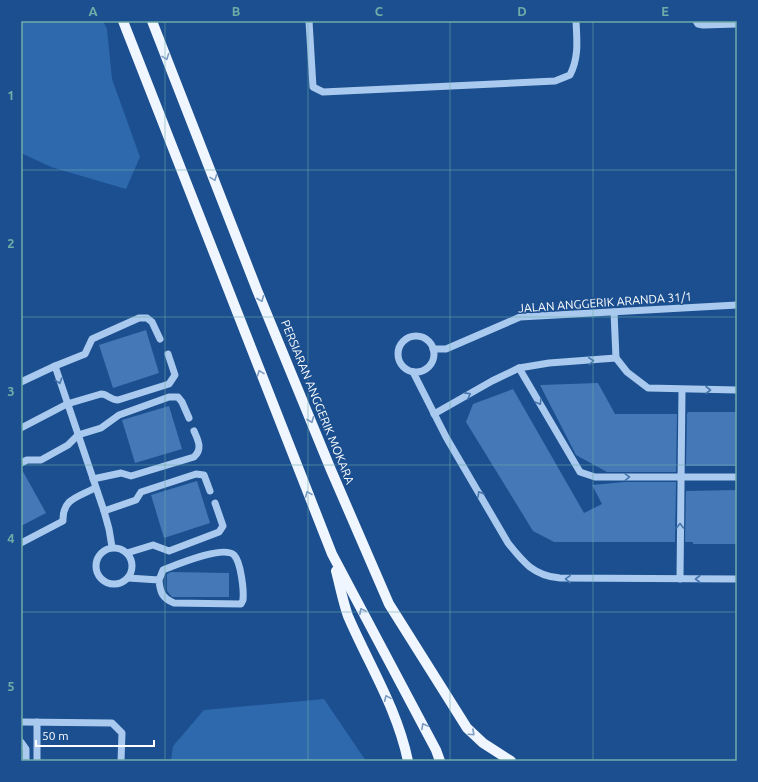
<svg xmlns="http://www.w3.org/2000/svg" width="758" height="782" font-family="Ubuntu,sans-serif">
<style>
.green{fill:#2e69ad}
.building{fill:#4478b7}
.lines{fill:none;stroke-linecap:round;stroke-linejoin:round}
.minor{stroke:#a9c9ee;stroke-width:7}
.major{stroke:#f0f6ff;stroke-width:10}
.oneway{stroke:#7b9ac1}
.oneway2{stroke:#4674ac}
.grid{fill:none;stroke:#6fada8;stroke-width:1;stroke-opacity:0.55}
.labels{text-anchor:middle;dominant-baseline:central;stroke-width:3;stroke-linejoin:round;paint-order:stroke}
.street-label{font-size:12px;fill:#fff;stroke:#1b4f8f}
.neatline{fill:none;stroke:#6fada8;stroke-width:1.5}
.grid-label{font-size:13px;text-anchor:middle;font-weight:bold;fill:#6fada8}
</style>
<rect width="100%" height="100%" fill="#1b4f8f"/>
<g class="green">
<polygon points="21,21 103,21 107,29 112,79 140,157 126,189 51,167 21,153"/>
<polygon points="324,699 366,761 171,761 173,746 204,710"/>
</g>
<g class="building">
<polygon points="146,330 159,373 113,388 99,345"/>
<polygon points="598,383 615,414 677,414 676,472 607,472 576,455 540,385"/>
<polygon points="513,389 584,513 602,504 592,485 624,482 676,482 675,542 554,542 533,531 466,422 473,404"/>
<polygon points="169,406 182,449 135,463 122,420"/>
<polygon points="688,412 737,412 737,466 686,466 687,414"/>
<polygon points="21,468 46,513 21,526"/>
<polygon points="197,481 210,523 164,538 151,495"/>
<polygon points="737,490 737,544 693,544 693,542 685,542 686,491"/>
<polygon points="171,572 229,573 229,597 172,597 167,591 167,574"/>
</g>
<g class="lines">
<g class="minor">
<path d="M309,21L313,87L323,92L555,81L570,75C579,57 577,41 576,21"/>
<polyline points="696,21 698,24 703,25 737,24"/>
<polyline points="614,312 616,358"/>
<circle cx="416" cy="354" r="18"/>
<polyline points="433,349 446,349 520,317 737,305"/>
<polyline points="55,366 85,354 92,339 139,318 147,318 152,322 160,339"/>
<polyline points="519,368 580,472 595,477 737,477"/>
<path d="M413,372L446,437L508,543C523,562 534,576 560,578L737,579"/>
<polyline points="21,382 55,366 104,511 109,529 112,547"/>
<polyline points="434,414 492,381 519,368 549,363 616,358 627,372 648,388 737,390"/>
<path d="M21,428L67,404L101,394C108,394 110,400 118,400L169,384L175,375L168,354"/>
<polyline points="21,463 27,460 41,460 68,445 78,435 101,428 119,415 169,397 178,397 182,402 189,418"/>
<path d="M93,479L121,473L131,476L194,457C203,449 198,440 194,431"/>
<polyline points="104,511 136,500 141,492 196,474 204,475 210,491"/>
<path d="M21,543L63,521C62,499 78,497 95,488"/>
<circle cx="114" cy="566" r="18"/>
<polyline points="127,553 153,545 169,551 219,532 223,526 215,503"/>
<path d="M128,578L159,580C160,592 162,598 174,603L241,604L243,600C244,591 241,562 234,555C223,545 176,565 163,570L159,580"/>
<polyline points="680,579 682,390"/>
<polyline points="21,722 112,723 122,733 121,761"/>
<polyline points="21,742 26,749 26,761"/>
<polyline points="37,761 37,722"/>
</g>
<g class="major">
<polyline points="123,21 332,554 436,750 440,761"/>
<polyline points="152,21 257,290 331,470 389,604 467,728 483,743 511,761"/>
<path d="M336,571C340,586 343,602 348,616C369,665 397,708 408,761"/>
</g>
</g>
<defs><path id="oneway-chevron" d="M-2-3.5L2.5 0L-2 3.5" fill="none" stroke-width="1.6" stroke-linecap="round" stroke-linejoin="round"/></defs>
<g class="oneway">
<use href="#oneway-chevron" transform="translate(166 57) rotate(69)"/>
<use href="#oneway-chevron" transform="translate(214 178) rotate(69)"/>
<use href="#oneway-chevron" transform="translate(261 299) rotate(68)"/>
<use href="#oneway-chevron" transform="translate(260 373) rotate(-110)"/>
<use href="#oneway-chevron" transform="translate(311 420) rotate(68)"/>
<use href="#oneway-chevron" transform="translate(308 494) rotate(-112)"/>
<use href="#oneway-chevron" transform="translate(362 611) rotate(-118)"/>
<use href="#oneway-chevron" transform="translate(387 698) rotate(-114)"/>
<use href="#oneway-chevron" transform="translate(424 726) rotate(-118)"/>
<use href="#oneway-chevron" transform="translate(472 733) rotate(43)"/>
</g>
<g class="oneway2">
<use href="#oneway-chevron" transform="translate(591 361) rotate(-5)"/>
<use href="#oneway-chevron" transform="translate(59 381) rotate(73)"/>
<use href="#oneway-chevron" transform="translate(708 390)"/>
<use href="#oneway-chevron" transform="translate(468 395) rotate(-29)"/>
<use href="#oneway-chevron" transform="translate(539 402) rotate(60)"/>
<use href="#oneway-chevron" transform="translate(627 477) rotate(-1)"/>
<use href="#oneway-chevron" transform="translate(480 494) rotate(-120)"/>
<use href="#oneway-chevron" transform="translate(680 526) rotate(-90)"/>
<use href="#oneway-chevron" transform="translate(568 579) rotate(-178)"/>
<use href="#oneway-chevron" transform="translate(698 579) rotate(180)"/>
</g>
<path class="grid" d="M165,21V761M308,21V761M450,21V761M593,21V761M21,170H737M21,317H737M21,465H737M21,612H737"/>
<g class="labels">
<g class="street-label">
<text transform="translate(605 302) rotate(-4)">JALAN ANGGERIK ARANDA 31/1</text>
<text transform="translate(318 402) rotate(68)">PERSIARAN ANGGERIK MOKARA</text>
</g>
</g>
<rect width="758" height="782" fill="none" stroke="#1b4f8f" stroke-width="44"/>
<path d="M36 740v6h118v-6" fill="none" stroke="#ffffff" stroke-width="2"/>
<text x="42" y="740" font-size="12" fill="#ffffff" stroke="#1b4f8f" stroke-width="3" paint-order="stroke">50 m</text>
<rect x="22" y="22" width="714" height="738" class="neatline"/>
<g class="grid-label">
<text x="93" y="16">A</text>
<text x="236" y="16">B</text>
<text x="379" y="16">C</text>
<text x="522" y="16">D</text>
<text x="665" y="16">E</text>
<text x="11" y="100">1</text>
<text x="11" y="248">2</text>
<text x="11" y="396">3</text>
<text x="11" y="543">4</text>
<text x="11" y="691">5</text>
</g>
</svg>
